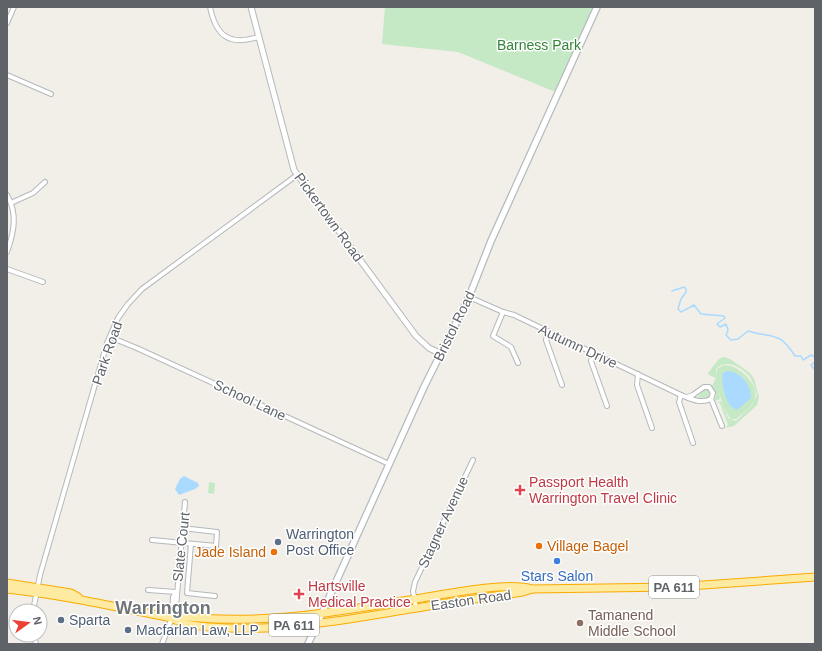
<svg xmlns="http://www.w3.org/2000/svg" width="822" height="651" font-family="Helvetica,sans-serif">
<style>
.green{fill:#c5e8c5}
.water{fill:#aadaff}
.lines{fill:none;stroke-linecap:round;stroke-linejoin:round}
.stream{stroke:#aadaff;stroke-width:1.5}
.minor-casing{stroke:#b5b8bc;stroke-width:6}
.tertiary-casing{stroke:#b5b8bc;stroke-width:7}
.secondary-casing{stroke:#b6babf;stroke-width:8}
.trunk-casing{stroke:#f9ab00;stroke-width:9}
.minor{stroke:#fff;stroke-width:4}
.tertiary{stroke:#fff;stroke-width:5}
.secondary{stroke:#fff;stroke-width:5.5}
.trunk{stroke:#feeaa1;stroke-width:7}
.health-dot{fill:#e0444e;stroke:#fff;stroke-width:1.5}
.service-dot{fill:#5c6f8a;stroke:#fff;stroke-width:1.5}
.food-dot{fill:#e8710a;stroke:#fff;stroke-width:1.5}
.shop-dot{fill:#3f7fe0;stroke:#fff;stroke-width:1.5}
.education-dot{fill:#8d6e63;stroke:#fff;stroke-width:1.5}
.labels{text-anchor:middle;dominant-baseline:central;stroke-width:3;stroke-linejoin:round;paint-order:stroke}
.shield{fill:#fff;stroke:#8f9295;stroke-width:1}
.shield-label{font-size:13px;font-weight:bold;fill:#5f6368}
.park-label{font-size:14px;fill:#348238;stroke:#fff}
.street-label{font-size:14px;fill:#5f6368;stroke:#fff}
.health-label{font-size:14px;fill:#be3a42;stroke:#fff;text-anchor:start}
.service-label{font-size:14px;fill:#4e5e75;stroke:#fff;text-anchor:start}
.food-label{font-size:14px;fill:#c56008;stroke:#fff;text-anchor:start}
.shop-label{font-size:14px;fill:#366cbe;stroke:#fff}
.education-label{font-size:14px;fill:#785e54;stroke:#fff;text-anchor:start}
.district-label{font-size:18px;font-weight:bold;fill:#70757a;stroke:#fff}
</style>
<rect width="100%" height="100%" fill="#f1efe8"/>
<g class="green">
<polygon points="385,7 597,7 558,93 458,52 382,44"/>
<path d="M723,357L730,359L750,373L754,379L759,397L757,405L734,426L725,428L728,425L720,403H716L721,401L728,418L736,421L752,405L757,395C755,389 753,382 750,377C742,367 725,358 716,369L720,399L715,401L716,392L712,386L716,378L709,375L708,373L719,359Z"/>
<path d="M724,365C737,364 759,383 755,398C753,406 742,414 736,419H731C721,408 716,383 717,369Z"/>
<polygon points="705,389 710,390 709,397 697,398"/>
<polygon points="209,482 215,483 214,494 208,493"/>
</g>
<g class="water">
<path d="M726,371C740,371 751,384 751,398L737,410C725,407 722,385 722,374Z"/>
<polygon points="184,476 198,483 199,486 195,489 179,495 175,489 180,479"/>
</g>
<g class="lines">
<g class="stream">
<path d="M672,291L684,287L686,289V292L681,299L678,309L681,312L694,305L701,314L724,316L725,318L717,324L720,327L726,324L728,330L726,335L731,340L738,339L748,331C774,339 778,330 795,356H801L803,360L811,355L815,357"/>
<polyline points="815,362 811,365 815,370"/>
</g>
<defs>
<g id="minor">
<path d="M210,7C216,36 229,46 258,37"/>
<polyline points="7,23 14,7"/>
<polyline points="7,75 51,94"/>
<path d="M7,195C18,214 14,232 7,252"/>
<polyline points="11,203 33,193 45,182"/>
<polyline points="7,269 43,282"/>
<path d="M469,297L503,312L514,315L681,395C691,399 700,404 711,399L713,393L709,387H704L693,395L687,397"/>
<polyline points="503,312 493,336 511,347 518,363"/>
<polyline points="548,331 546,340 562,385"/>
<polyline points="110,337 139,349 389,464"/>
<polyline points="593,353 591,361 607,406"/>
<polyline points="638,374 637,385 652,428"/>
<polyline points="681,395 679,402 693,443"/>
<polyline points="711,399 722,426"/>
<polyline points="152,540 216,546 217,532 182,528"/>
<polyline points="191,544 187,593 215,596"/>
<polyline points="148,590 176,592"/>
<polyline points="416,608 413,591 415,582 473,460"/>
<polyline points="33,611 40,575 107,343 118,318 128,304 142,289 297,175"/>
<polyline points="172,616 173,597 176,592"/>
<polyline points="34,635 36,644"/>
<polyline points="162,644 176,607 185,502"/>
</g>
<polyline id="tertiary" points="251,7 294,170 416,336 429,348 441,354"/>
<polyline id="secondary" points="308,644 424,387 469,297 491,241 597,7"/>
<g id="trunk">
<polyline points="7,583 71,593 78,597"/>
<path d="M7,589C63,595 117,607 172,618C183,625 197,626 210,627C292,634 379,613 460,601C481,598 502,595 523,592L532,589"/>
<path d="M172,618L179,616C259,626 337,612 415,599C442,595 508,581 532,589L675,587L815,577"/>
</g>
</defs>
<use href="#minor" class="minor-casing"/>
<use href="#tertiary" class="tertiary-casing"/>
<use href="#secondary" class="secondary-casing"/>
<use href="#trunk" class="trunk-casing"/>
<use href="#minor" class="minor"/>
<use href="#tertiary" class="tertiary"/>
<use href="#secondary" class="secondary"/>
<use href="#trunk" class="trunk"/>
</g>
<g class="health-dot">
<path d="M518 484h4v4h4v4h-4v4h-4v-4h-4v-4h4z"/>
<path d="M297 588h4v4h4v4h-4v4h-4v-4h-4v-4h4z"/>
</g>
<g class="service-dot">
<circle cx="278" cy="542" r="4"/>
<circle cx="61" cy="620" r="4"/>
<circle cx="128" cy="630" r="4"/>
</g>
<g class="food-dot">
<circle cx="539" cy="546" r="4"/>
<circle cx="274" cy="552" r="4"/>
</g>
<circle class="shop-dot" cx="557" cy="561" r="4"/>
<circle class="education-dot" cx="580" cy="623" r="4"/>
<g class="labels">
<g class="shield">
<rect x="649" y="576" width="50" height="22" rx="3"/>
<rect x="269" y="614" width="50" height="22" rx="3"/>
</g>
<g class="shield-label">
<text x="674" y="587">PA 611</text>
<text x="294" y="625">PA 611</text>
</g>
<g class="park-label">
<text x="539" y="45">Barness Park</text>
</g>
<g class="street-label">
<text transform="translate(329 217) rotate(54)">Pickertown Road</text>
<text transform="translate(454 326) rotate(-64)">Bristol Road</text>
<text transform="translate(578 346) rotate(25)">Autumn Drive</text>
<text transform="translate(107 353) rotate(-71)">Park Road</text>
<text transform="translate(250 400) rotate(25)">School Lane</text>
<text transform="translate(443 522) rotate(-65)">Stagner Avenue</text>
<text transform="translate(181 547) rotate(-84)">Slate Court</text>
<text transform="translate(471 600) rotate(-8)">Easton Road</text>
</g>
<g class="health-label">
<text x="529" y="482">Passport Health<tspan x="529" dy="16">Warrington Travel Clinic</tspan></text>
<text x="308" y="586">Hartsville<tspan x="308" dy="16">Medical Practice</tspan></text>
</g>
<g class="service-label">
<text x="286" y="534">Warrington<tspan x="286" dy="16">Post Office</tspan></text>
<text x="69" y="620">Sparta</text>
<text x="136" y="630">Macfarlan Law, LLP</text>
</g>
<g class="food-label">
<text x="547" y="546">Village Bagel</text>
<text x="266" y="552" text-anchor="end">Jade Island</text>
</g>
<g class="shop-label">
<text x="557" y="576">Stars Salon</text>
</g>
<g class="education-label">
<text x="588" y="615">Tamanend<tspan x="588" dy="16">Middle School</tspan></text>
</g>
<g class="district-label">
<text x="163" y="608">Warrington</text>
</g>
</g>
<rect width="822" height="651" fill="none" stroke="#5f6368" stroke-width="16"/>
<g transform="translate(28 623) rotate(76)"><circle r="19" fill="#ffffff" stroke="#bfc1c3"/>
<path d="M0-3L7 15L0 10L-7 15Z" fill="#ea4335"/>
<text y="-6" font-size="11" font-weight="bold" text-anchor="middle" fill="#5f6368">N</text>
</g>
</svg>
